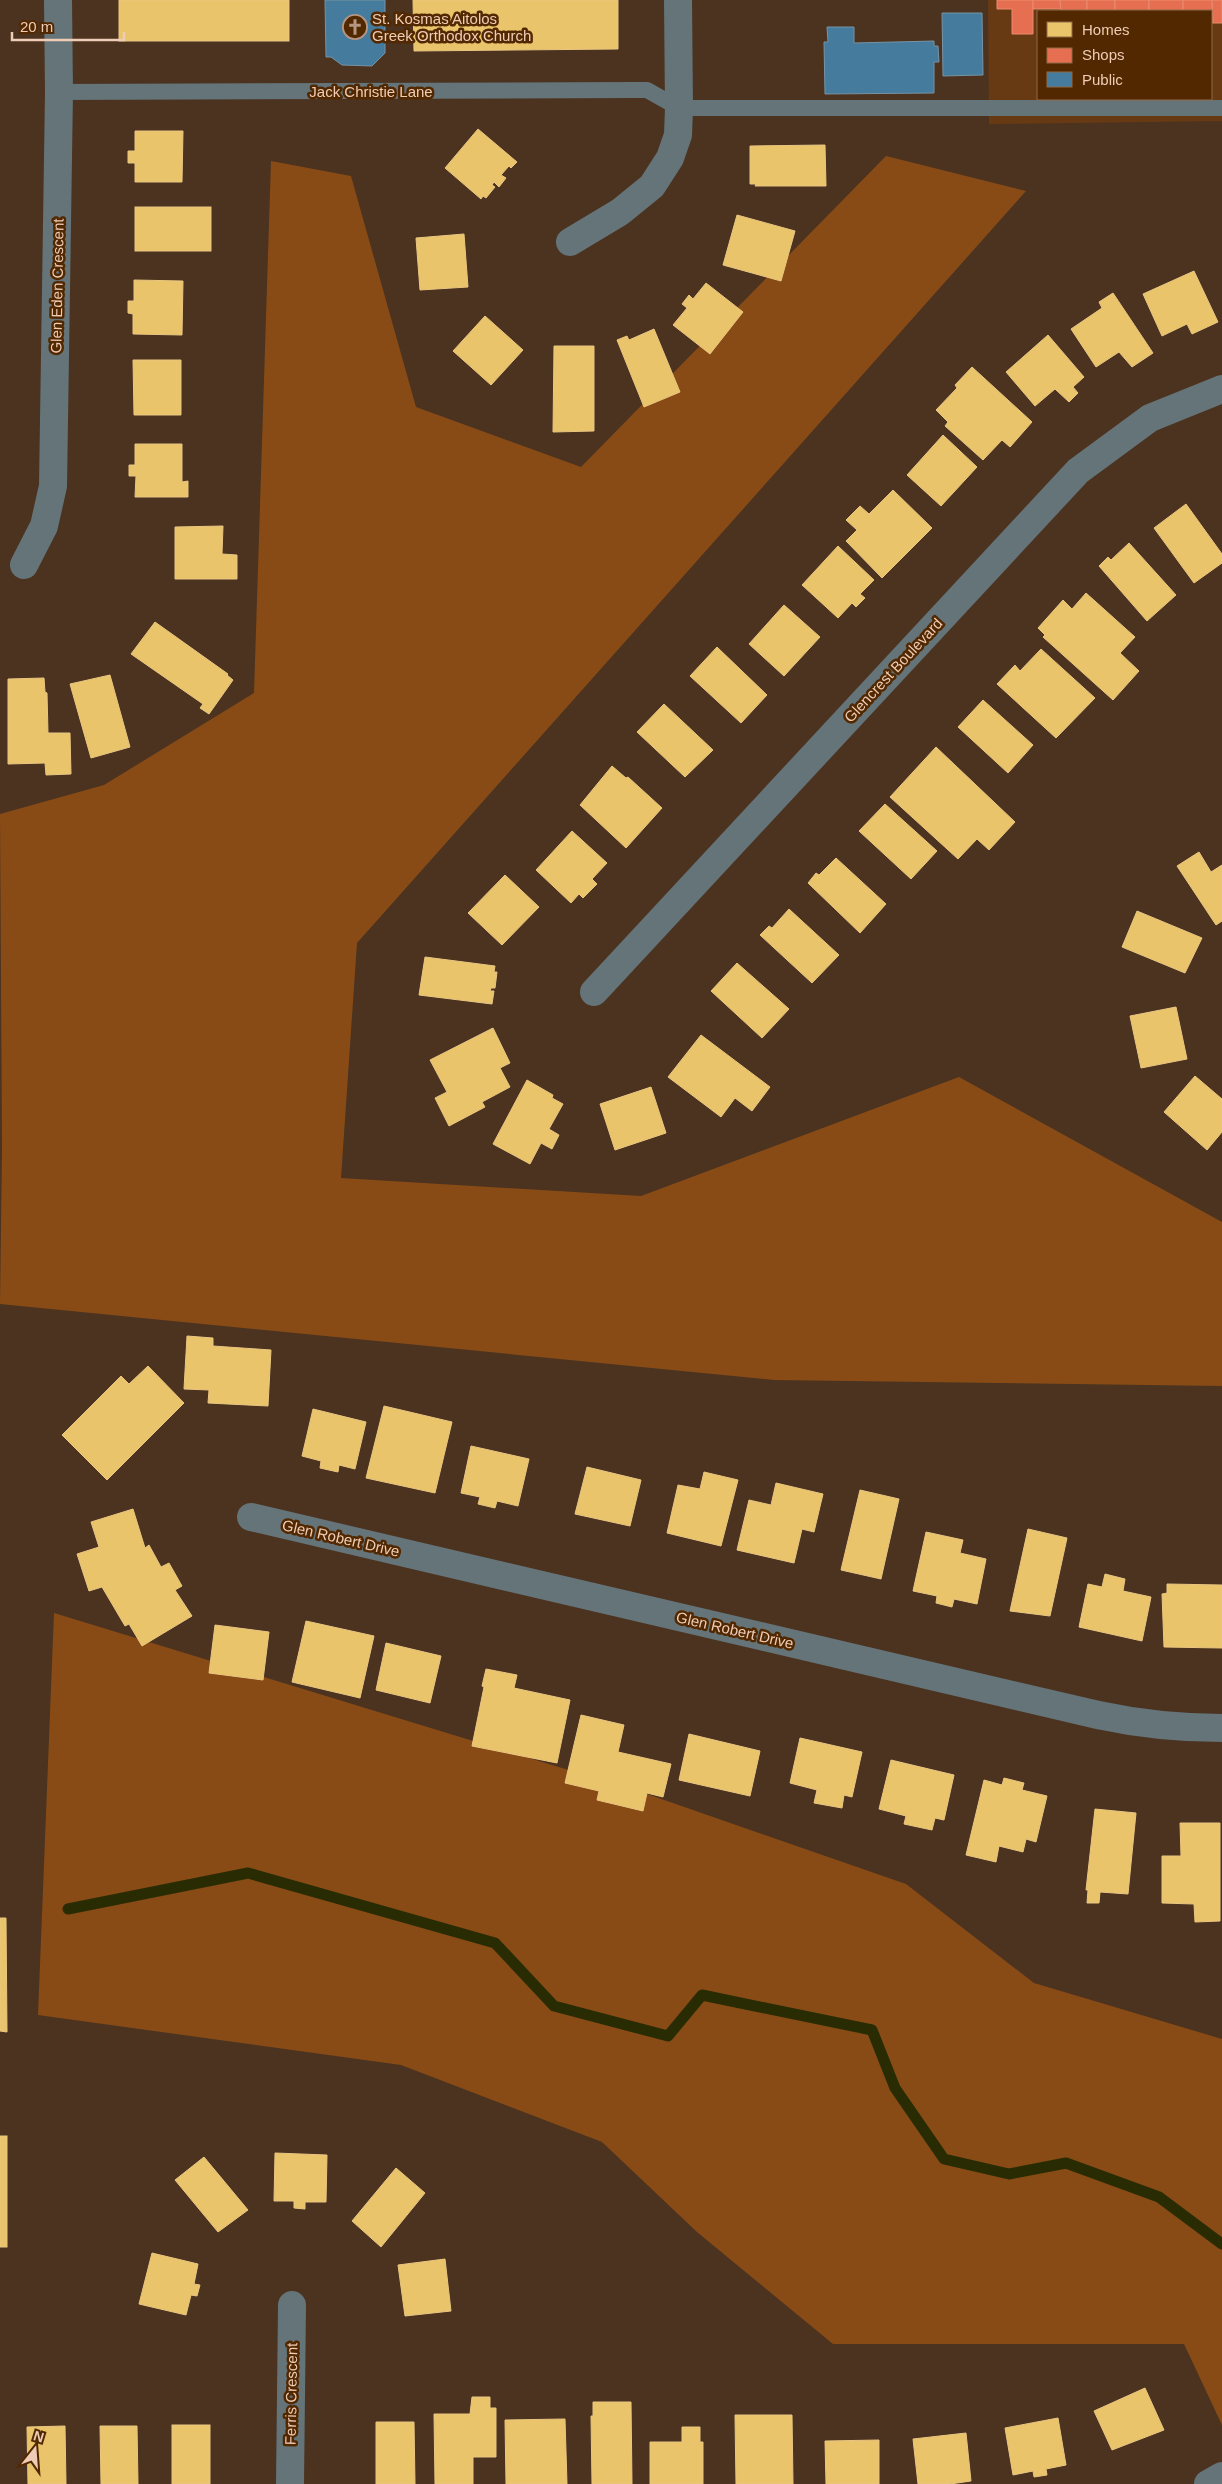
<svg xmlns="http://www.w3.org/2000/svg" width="1222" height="2484" font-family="Helvetica,sans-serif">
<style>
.built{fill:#683a14;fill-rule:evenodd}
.green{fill:#884b16}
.homes{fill:#e9c46a;stroke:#eac681}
.shops{fill:#e76f51;stroke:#e98b6f}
.public{fill:#457b9d;stroke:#7893a4}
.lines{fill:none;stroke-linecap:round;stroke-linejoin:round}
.stream{stroke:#292c03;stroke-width:11}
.service{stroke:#657479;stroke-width:16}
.minor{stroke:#657479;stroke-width:28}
.labels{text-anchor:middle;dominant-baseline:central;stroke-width:5;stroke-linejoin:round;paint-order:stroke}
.poi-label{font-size:15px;fill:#eeccb6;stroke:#522801;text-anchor:start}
.street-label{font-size:15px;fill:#eeccb6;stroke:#522801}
</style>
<rect width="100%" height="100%" fill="#4b3320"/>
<path class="built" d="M988,0H1222V121L989,124ZM1038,11H1211V99H1038Z"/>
<g class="green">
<polygon points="886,156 1026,191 357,943 341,1178 641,1196 959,1077 1222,1222 1222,1386 774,1380 0,1304 2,1149 0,814 104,785 254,693 271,161 351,176 416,407 581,467"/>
<polygon points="54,1613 647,1794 906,1884 1034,1983 1222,2039 1222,2425 1184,2344 833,2344 697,2232 602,2142 401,2065 38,2015"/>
</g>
<g class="homes">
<rect x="119" y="0" width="170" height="41"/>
<polygon points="413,0 618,0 618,49 414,51"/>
<polygon points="478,129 517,162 511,168 509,166 501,175 506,178 499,187 494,182 492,185 495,187 486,198 483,196 481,199 445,168"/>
<polygon points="135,131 183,131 182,182 135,182 135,163 128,163 128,151 135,151"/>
<polygon points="825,145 826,186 755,186 756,184 750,184 750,146"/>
<rect x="135" y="207" width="76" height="44"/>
<polygon points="737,215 795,231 781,281 723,265"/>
<polygon points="464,234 468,287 420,290 416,238"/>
<polygon points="1194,271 1218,322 1192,334 1187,324 1162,336 1143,294"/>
<polygon points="134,280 183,281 182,335 133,334 133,314 128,313 128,301 134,301"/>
<polygon points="706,283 743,312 710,354 673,325 687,308 682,304 689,295 693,299"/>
<polygon points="1113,293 1153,353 1132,367 1119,352 1096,367 1071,329 1102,308 1099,302"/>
<polygon points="485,316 523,350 491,385 453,351"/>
<polygon points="654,329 680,392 644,407 617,340 627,336 629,340"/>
<polygon points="1048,335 1084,377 1073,387 1078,393 1069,402 1055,389 1035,406 1006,372"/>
<polygon points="554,346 594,346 594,431 553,432"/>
<polygon points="133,360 181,360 181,415 134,415"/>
<polygon points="972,367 1032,422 1010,447 1002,440 983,460 945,426 948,422 936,410 957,388 955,385"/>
<polygon points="943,435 977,467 941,506 907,475"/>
<polygon points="135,444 182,444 182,482 188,481 188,497 135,497 136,476 129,476 129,465 135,465"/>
<polygon points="893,490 932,528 882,578 846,541 857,530 846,520 860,506 869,514"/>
<polygon points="1186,504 1222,554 1222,563 1194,583 1154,528"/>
<polygon points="223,526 222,554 237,555 237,579 175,579 175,527"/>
<polygon points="1129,543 1176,595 1147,621 1099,566 1108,557 1111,560"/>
<polygon points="838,546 874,580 860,594 865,598 856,607 852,603 838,618 802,585"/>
<polygon points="1086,593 1135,637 1120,653 1139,671 1113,700 1043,637 1045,635 1038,628 1063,600 1072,609"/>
<polygon points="784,605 820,637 784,676 749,644"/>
<polygon points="155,622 228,674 227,675 233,680 209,714 200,708 203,704 131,654"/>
<polygon points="717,647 767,695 741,723 690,676"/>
<polygon points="1041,649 1095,698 1056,738 997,684 1015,665 1020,671"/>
<polygon points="110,675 130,747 91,758 70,684"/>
<polygon points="44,678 45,692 47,693 48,733 70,733 71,774 46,775 45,763 8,764 8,679"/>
<polygon points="983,700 1033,745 1008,773 958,727"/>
<polygon points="664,704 713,750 685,777 637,732"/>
<polygon points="936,747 1015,822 989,850 977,839 958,859 890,797"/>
<polygon points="612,766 626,778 628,777 662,808 626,848 580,805"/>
<polygon points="885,804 937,851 911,879 859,831"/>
<polygon points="572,831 607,863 592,879 597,884 583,898 579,894 571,903 536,870"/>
<polygon points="1199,852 1211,872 1222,865 1222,921 1216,925 1177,866"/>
<polygon points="836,858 886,904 860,933 808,883 816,873 819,875"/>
<polygon points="505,875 539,907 502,945 468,913"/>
<polygon points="789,909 839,955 812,983 760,935 769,926 772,928"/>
<polygon points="1137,911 1202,938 1185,973 1122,947"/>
<polygon points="425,957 495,966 494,972 497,972 495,988 491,988 490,991 494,991 492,1004 419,995"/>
<polygon points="737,963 789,1009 762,1038 711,991"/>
<polygon points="1176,1007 1187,1059 1141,1068 1130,1016"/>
<polygon points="493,1028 510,1063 500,1068 510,1087 482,1102 485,1107 449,1126 435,1098 447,1092 430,1060"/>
<polygon points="701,1035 770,1087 752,1111 735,1098 721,1117 668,1077"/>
<polygon points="1195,1076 1222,1099 1222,1132 1207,1150 1164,1112"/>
<polygon points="527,1080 553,1095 552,1098 563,1104 549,1129 559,1135 552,1149 541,1143 530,1164 493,1144"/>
<polygon points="651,1087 666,1133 615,1150 600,1104"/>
<polygon points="187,1336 213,1338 213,1346 271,1350 268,1406 208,1403 209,1390 184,1389"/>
<polygon points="148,1366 184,1403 107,1480 62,1435 121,1376 129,1384"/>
<polygon points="384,1406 452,1422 435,1493 366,1478"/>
<polygon points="313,1409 366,1422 355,1469 339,1465 338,1472 320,1468 321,1461 302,1456"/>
<polygon points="471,1446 529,1459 518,1506 497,1501 495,1508 478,1504 480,1497 461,1493"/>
<polygon points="587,1467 641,1480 630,1526 575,1514"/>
<polygon points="704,1472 738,1480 721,1546 667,1533 678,1485 700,1489"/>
<polygon points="776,1483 823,1494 814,1532 802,1529 794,1563 737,1550 749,1500 771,1505"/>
<polygon points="860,1490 899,1499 881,1579 841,1570"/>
<polygon points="133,1509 145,1548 149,1545 161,1567 169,1563 182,1586 175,1590 192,1616 142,1646 129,1624 125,1626 102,1587 89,1591 77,1554 99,1547 91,1522"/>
<polygon points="1028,1529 1067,1538 1050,1616 1010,1611"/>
<polygon points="926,1532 963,1540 960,1553 986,1559 977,1604 954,1599 952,1607 936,1603 937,1596 913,1591"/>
<polygon points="1105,1574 1125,1579 1123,1591 1151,1597 1142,1641 1079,1627 1088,1584 1102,1587"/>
<polygon points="1167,1584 1222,1585 1222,1648 1164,1647 1162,1594 1167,1593"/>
<polygon points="306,1621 374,1636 360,1698 292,1682"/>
<polygon points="215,1625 269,1632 263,1680 209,1673"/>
<polygon points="386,1643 441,1656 430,1703 376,1690"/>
<polygon points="486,1669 517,1675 514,1688 570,1700 557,1763 472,1746 484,1687 482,1686"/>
<polygon points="581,1715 624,1725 618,1752 671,1764 663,1797 647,1793 643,1811 597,1800 599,1791 565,1783"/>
<polygon points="689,1734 760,1751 750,1796 679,1780"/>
<polygon points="800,1738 862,1752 852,1797 844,1795 842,1808 814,1803 817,1790 790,1783"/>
<polygon points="891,1760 954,1775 944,1820 935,1818 932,1830 904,1824 906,1816 879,1809"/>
<polygon points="1004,1778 1024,1783 1022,1790 1047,1796 1036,1842 1026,1839 1023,1852 999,1846 996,1862 966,1855 984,1780 1002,1785"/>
<polygon points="1095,1809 1136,1813 1128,1894 1100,1892 1099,1903 1087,1903 1088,1890 1086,1890"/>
<polygon points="1180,1823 1220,1823 1220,1921 1195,1922 1194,1904 1162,1903 1162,1856 1181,1856"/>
<polygon points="0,1918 6,1918 7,2032 0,2031"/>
<rect x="0" y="2136" width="7" height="111"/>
<polygon points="275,2153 327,2155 326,2202 305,2202 305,2209 294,2208 294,2201 274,2201"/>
<polygon points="204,2157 248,2210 218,2232 175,2180"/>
<polygon points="396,2168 425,2193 381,2247 352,2221"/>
<polygon points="152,2253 198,2264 194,2284 200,2285 197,2296 191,2295 186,2315 139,2304"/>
<polygon points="445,2259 451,2311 405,2316 398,2265"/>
<polygon points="1145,2388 1164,2430 1112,2450 1094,2411"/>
<polygon points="472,2397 490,2397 490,2408 496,2408 496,2457 473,2457 473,2484 435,2484 434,2414 470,2414"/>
<polygon points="593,2402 631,2402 632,2484 592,2484 591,2416 593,2416"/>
<polygon points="735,2415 792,2415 793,2484 736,2484"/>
<polygon points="1058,2418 1066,2465 1046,2469 1047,2475 1034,2477 1033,2471 1013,2475 1005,2428"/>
<polygon points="565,2419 567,2484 506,2484 505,2420"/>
<polygon points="376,2422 414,2422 415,2484 376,2484"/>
<rect x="172" y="2425" width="38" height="59"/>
<polygon points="65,2426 66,2484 28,2484 27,2427"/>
<polygon points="100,2426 137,2426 138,2484 101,2484"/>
<polygon points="682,2427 700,2427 700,2442 703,2442 703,2484 650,2484 650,2442 682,2442"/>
<polygon points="966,2433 971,2481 950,2484 918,2484 913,2439"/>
<polygon points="879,2440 879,2484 826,2484 825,2441"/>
</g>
<g class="shops">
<polygon points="997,0 1033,0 1033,34 1012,34 1012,9 997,9"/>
<polygon points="1033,0 1060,0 1061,9 1033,9"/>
<polygon points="1060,0 1087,0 1087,11 1061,11"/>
<rect x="1087" y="0" width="28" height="11"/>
<rect x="1115" y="0" width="34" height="11"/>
<rect x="1149" y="0" width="34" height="11"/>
<polygon points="1183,0 1212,0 1213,23 1211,23 1211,11 1183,11"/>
<polygon points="1212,0 1222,0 1222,23 1213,23"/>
</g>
<g class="public">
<polygon points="325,0 385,0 385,53 372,66 342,65 331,57 326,57"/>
<polygon points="942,13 982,13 983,75 943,76"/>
<polygon points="827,27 854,27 854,43 934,41 934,46 938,46 939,62 934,62 934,93 825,94 824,42 828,42"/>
</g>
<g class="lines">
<polyline class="stream" points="68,1909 248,1873 495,1943 554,2006 668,2036 702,1995 872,2030 895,2088 944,2159 1009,2174 1066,2163 1159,2197 1222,2244"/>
<polyline class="service" points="59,92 634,90 647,90 679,108 1222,108"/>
<g class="minor">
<polyline points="570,242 620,212 652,186 670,158 678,135 679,108 678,0"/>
<polyline points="24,565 44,526 53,486 59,92 58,0"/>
<polyline points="594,992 1078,471 1150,418 1222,389"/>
<path d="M251,1517L1098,1715C1140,1724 1179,1728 1222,1728"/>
<polyline points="290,2484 292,2305"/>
<polyline points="1208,2484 1222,2476"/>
</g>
</g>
<defs>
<symbol id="church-ring" viewBox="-11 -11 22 22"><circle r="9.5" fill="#522801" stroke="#b59682" stroke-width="1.5"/><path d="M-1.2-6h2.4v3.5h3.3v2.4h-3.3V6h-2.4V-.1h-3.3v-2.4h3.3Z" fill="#b59682"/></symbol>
</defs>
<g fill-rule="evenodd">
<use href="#church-ring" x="341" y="13" width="28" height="28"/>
</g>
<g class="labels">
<g class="poi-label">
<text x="372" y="18">St. Kosmas Aitolos<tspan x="372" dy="17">Greek Orthodox Church</tspan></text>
</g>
<g class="street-label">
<text x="371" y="91">Jack Christie Lane</text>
<text transform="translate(57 286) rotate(-89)">Glen Eden Crescent</text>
<text transform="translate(893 670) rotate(-47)">Glencrest Boulevard</text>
<text transform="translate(341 1538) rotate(13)">Glen Robert Drive</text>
<text transform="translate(735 1630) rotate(13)">Glen Robert Drive</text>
<text transform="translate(291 2394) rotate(-89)">Ferris Crescent</text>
</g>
</g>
<rect x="1037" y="10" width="175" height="90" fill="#522801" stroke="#906a49"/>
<rect x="1047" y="22" width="25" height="15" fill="#e9c46a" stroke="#906a49"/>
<text x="1082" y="35" font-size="15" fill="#eeccb6">Homes</text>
<rect x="1047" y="48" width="25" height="15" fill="#e76f51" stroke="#906a49"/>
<text x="1082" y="60" font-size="15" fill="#eeccb6">Shops</text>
<rect x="1047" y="72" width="25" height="15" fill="#457b9d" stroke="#906a49"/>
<text x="1082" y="85" font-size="15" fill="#eeccb6">Public</text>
<g transform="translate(35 2449) rotate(17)" stroke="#522801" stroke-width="4" paint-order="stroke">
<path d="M0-4L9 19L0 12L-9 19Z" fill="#eeccb6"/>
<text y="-8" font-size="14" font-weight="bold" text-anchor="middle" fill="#eeccb6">N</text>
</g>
<path d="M12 32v8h112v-8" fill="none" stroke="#eeccb6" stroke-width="2.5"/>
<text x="20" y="32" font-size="15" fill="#eeccb6" stroke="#522801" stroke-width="4" paint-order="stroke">20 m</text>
</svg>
